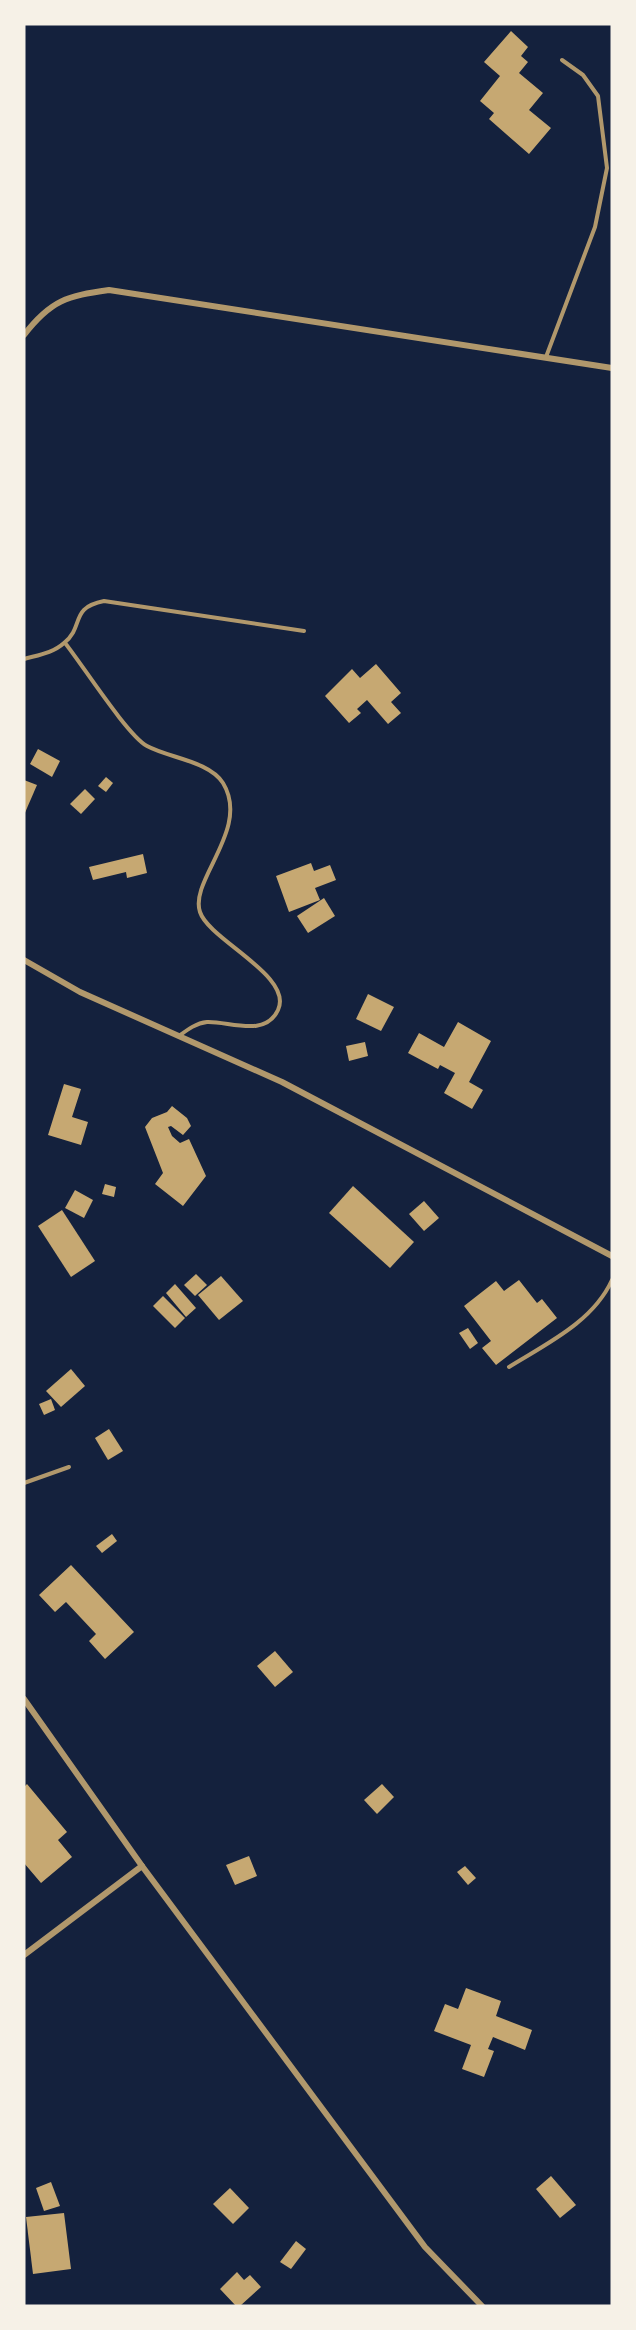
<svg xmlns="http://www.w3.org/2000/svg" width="636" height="2330" font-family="Quicksand,sans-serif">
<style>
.building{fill:#c6a872}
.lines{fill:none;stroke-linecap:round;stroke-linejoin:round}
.service{stroke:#b1986c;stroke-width:4}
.minor{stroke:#b1986c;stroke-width:6}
</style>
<rect width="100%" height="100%" fill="#14213d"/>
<g class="building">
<polygon points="511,31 528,47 521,56 528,62 519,73 543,93 529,110 551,128 529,154 489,119 494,113 480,101 500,76 484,62"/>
<polygon points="376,664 401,693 391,702 401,713 388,724 367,700 357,709 361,713 349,723 325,696 352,669 360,678"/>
<polygon points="38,749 60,761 52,777 30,764"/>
<polygon points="106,777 113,783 106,792 98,786"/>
<polygon points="24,780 37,785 24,815"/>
<polygon points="85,789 95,799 81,814 70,804"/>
<polygon points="143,854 147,873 127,878 126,872 93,880 89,867"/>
<polygon points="311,863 314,871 330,865 336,880 315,888 320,900 289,912 276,876"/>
<polygon points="324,898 335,916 308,933 297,916"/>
<polygon points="368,994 394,1007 381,1031 356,1019"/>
<polygon points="458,1022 491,1041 469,1082 483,1090 472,1109 444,1093 455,1073 440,1065 438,1069 408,1053 419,1033 444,1047"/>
<polygon points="365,1042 368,1056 349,1061 346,1046"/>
<polygon points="64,1084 81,1089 72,1117 88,1122 81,1145 48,1135"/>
<polygon points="172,1106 187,1118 191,1126 183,1135 171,1126 168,1127 172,1136 180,1143 189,1139 206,1176 183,1206 155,1184 163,1173 145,1127 152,1118 167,1112"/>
<polygon points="105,1184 116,1187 114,1197 102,1194"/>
<polygon points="353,1186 414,1242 390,1268 329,1213"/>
<polygon points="75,1190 93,1200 84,1218 65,1208"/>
<polygon points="424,1201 439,1218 424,1231 409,1214"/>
<polygon points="62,1210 95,1261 71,1277 38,1226"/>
<polygon points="196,1274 207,1285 195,1296 184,1285"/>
<polygon points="221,1276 243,1301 219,1320 198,1295"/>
<polygon points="519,1280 537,1303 542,1299 557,1318 496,1365 482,1348 491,1341 464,1306 496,1281 504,1291"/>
<polygon points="175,1284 196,1308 186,1317 166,1293"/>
<polygon points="163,1296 185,1318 175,1328 153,1306"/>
<polygon points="468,1328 478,1343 470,1349 459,1333"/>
<polygon points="71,1369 85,1386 61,1407 46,1391"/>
<polygon points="51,1399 55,1410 44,1415 39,1404"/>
<polygon points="109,1429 123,1451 108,1460 95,1438"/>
<polygon points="112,1534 117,1541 102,1553 96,1546"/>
<polygon points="71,1565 134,1632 105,1659 89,1641 96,1634 66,1602 55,1612 39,1595"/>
<polygon points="275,1651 293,1672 275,1687 257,1666"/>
<polygon points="27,1784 67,1832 58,1840 72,1857 41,1883 24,1863 24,1787"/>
<polygon points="382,1784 394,1797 377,1814 364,1800"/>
<polygon points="249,1856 257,1876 235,1885 226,1865"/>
<polygon points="465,1866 476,1878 468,1885 457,1872"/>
<polygon points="466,1988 501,2001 496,2016 532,2030 525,2050 493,2037 488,2049 494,2051 484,2077 462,2069 471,2045 434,2031 445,2004 458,2009"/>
<polygon points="551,2176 576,2205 560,2218 536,2189"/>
<polygon points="51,2182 60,2206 44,2211 36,2188"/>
<polygon points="230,2188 249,2208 233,2224 213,2204"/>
<polygon points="64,2213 71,2269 33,2274 26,2217"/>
<polygon points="296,2241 306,2249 291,2269 280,2262"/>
<polygon points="237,2272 244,2280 250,2275 261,2287 240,2306 236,2306 220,2289"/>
</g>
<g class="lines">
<g class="service">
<polyline points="546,357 595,227 607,168 598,96 583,75 562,60"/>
<path d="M65,643C82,664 127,735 147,746C169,758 209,761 223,783C251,829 189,880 200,912C209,940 294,976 278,1010C265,1038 229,1021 207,1022C196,1023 187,1030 179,1036"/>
<path d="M24,659C38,655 53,653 64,643C85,626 69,608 104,601L304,631"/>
<path d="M509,1367C546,1344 593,1322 612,1280"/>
<polyline points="24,1483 69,1467"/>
</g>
<g class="minor">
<path d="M24,335C51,300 67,296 109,290L612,368"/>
<polyline points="24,960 80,992 282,1082 612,1256"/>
<polyline points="24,1699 142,1866"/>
<polyline points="24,1955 142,1866 425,2247 482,2306"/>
</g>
</g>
<rect width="636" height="2330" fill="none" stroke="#f6f1e7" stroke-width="51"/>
</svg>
